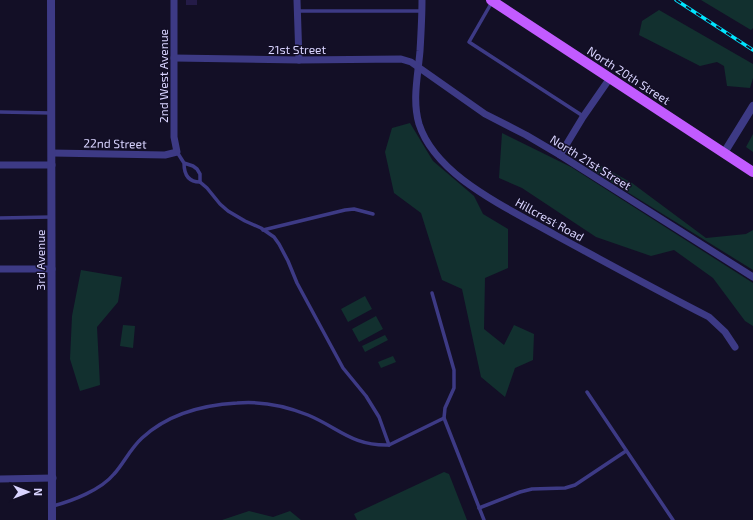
<svg xmlns="http://www.w3.org/2000/svg" width="753" height="520" font-family="'Exo 2',sans-serif">
<style>
.green{fill:#12302f}
.building{fill:#241b47}
.lines{fill:none;stroke-linecap:round;stroke-linejoin:round}
.service{stroke:#3d3a85;stroke-width:3.5}
.minor{stroke:#3d3a85;stroke-width:7}
.tertiary{stroke:#3d3a85;stroke-width:8}
.primary{stroke:#c25bff;stroke-width:10}
.rail-casing{stroke:#00e5ff;stroke-width:3.5}
.rail{stroke:#130f26;stroke-width:2;stroke-dasharray:6;stroke-linecap:butt}
.labels{text-anchor:middle;dominant-baseline:central;stroke-width:3;stroke-linejoin:round;paint-order:stroke}
.street-label{font-size:12px;fill:#d9d4ff;stroke:#130f26}
</style>
<rect width="100%" height="100%" fill="#130f26"/>
<g class="green">
<polygon points="701,0 753,0 753,28 751,30"/>
<polygon points="659,10 753,64 753,78 750,88 727,86 724,66 717,62 700,66 639,35 642,21"/>
<polygon points="410,123 433,161 474,196 483,214 508,229 508,268 485,278 484,329 504,345 514,325 534,334 533,360 515,368 505,397 481,377 462,289 442,280 421,213 394,193 385,152 392,128"/>
<polygon points="502,133 571,167 753,283 753,326 745,321 713,278 674,250 651,256 596,237 522,188 499,178"/>
<polygon points="753,134 753,152 746,147"/>
<polygon points="598,164 632,183 706,238 746,234 753,230 753,270 587,167"/>
<polygon points="81,270 122,277 118,302 97,327 100,385 80,391 70,359 72,316"/>
<polygon points="365,296 372,309 348,322 341,309"/>
<polygon points="376,316 383,329 359,342 352,329"/>
<polygon points="123,325 135,326 133,348 120,346"/>
<polygon points="385,335 388,340 365,352 362,346"/>
<polygon points="393,356 396,362 381,368 378,362"/>
<polygon points="444,472 449,474 467,520 357,520 354,514"/>
<polygon points="249,511 273,517 290,511 301,520 222,520"/>
</g>
<rect class="building" x="186" y="0" width="11" height="5"/>
<g class="lines">
<g class="service">
<polyline points="492,2 469,42 583,116"/>
<polyline points="298,11 422,11"/>
<polyline points="0,112 51,113"/>
<path d="M177,152L184,163L193,166L197,169L200,174V182C188,182 184,174 184,163"/>
<polyline points="200,182 207,188 220,204 228,211 245,221 261,228 274,237 279,244 288,261 297,283 343,368 366,396 379,417 389,445"/>
<polyline points="0,218 51,217"/>
<polyline points="263,230 345,210 354,209 373,214"/>
<polyline points="432,293 454,370 454,388 445,408 444,418"/>
<polyline points="587,392 673,520"/>
<path d="M53,506C72,501 101,490 114,474C124,463 130,449 142,438C168,414 202,405 237,403C261,401 286,406 308,415C339,428 352,446 389,445L444,418L484,520"/>
<polyline points="479,508 520,492 532,489 565,488 575,485 626,451"/>
</g>
<g class="minor">
<polyline points="297,0 299,60"/>
<path d="M422,0C422,17 421,34 420,51C418,75 412,100 419,124C426,146 445,166 463,180C492,202 525,218 557,236C607,263 658,291 709,317L725,332L735,347"/>
<polyline points="174,58 299,60 401,59 411,62 485,114 526,135 560,155 753,277"/>
<polyline points="52,153 165,155 177,152 174,137 174,0"/>
<polyline points="560,155 583,117 610,78"/>
<polyline points="0,165 52,165"/>
<polyline points="0,269 52,269"/>
<polyline points="0,479 53,478"/>
</g>
<g class="tertiary">
<polyline points="51,0 52,520"/>
<polyline points="724,153 753,106"/>
</g>
<polyline class="primary" points="491,0 753,172"/>
<defs>
<polyline id="rail" points="676,0 753,50"/>
</defs>
<use href="#rail" class="rail-casing"/>
<use href="#rail" class="rail"/>
</g>
<g class="labels">
<g class="street-label">
<text x="297" y="49">21st Street</text>
<text transform="translate(629 75) rotate(33)">North 20th Street</text>
<text transform="translate(163 76) rotate(-90)">2nd West Avenue</text>
<text transform="translate(115 143) rotate(1)">22nd Street</text>
<text transform="translate(591 162) rotate(32)">North 21st Street</text>
<text transform="translate(550 219) rotate(29)">Hillcrest Road</text>
<text transform="translate(40 260) rotate(-90)">3rd Avenue</text>
</g>
</g>
<g transform="translate(28 492) rotate(90)" stroke="#130f26" stroke-width="3" paint-order="stroke">
<path d="M0-3L7 15L0 10L-7 15Z" fill="#d9d4ff"/>
<text y="-6" font-size="11" font-weight="bold" text-anchor="middle" fill="#d9d4ff">N</text>
</g>
</svg>
